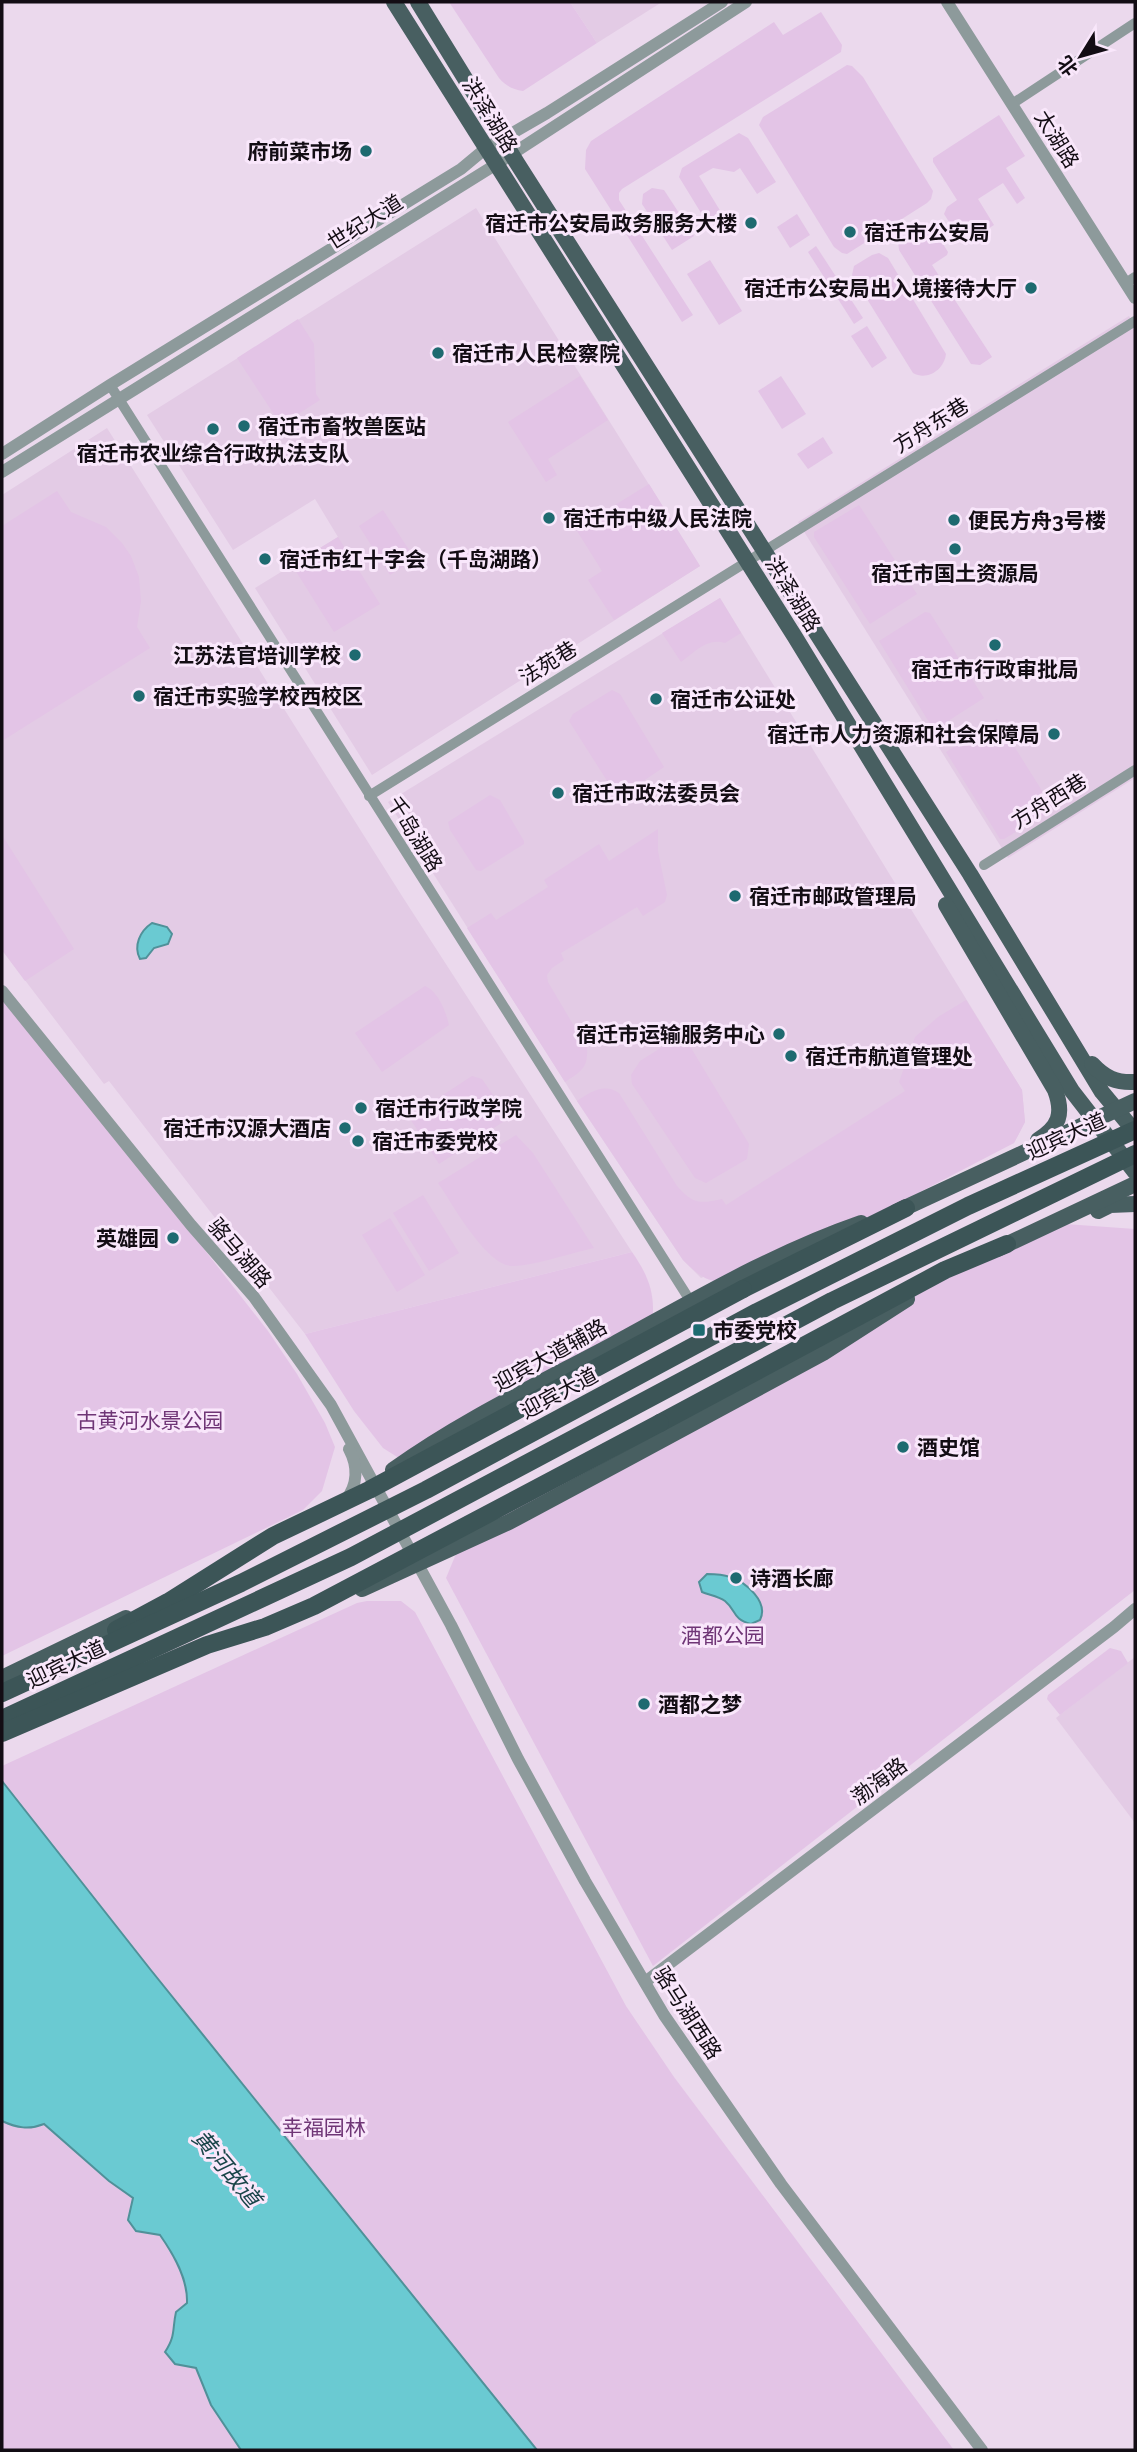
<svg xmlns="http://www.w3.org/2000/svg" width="1137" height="2452" font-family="Raleway,'Noto Sans SC',sans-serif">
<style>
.built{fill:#e3cbe5}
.green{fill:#e3c4e6}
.water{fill:#6acad2;stroke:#509199;stroke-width:2}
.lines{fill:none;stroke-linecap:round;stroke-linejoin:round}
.minor{stroke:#8d9a9b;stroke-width:10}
.tertiary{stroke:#8d9a9b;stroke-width:12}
.primary{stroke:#485f61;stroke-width:16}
.trunk{stroke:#3c5557;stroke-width:18}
.trunk-bridge{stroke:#3c5557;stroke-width:18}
.poi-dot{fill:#1e6a70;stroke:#f9e7fb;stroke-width:2.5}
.labels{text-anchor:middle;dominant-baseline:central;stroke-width:6;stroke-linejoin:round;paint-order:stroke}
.street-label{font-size:21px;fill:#130d14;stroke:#f9e7fb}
.poi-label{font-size:21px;font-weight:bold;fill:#130d14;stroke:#f9e7fb;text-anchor:start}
.park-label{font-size:21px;fill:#6f3576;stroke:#f9e7fb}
.water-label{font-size:23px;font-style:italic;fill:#194549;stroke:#f9e7fb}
</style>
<rect width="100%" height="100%" fill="#ebd9ed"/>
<g class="built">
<polygon points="570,2 662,2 597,43"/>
<polygon points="476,208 700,566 372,775 255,588 338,537 315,499 233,550 147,415"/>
<polygon points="1129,316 1135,326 1135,778 1008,858 798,522"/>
<polygon points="107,428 402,896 632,1252 305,1334 109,1081 104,1084 2,950 2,495"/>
<polygon points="720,598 1022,1090 1025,1122 1014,1143 701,1278 683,1260 577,1101 388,802"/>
<polygon points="1135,1657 1135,1823 1056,1718"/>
</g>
<g class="green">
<path d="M449,2H570L597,43L523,91C512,89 506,86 499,78Z"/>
<polygon points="821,12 842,45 841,52 622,189 619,193 619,200 693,315 682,322 585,169 586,150 591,141 774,22 783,35"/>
<polygon points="847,65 852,66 863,77 933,191 931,199 927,203 847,254 842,253 834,247 759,125 763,117"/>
<polygon points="999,115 1025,156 1006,168 1025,198 1017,204 1003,183 978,199 994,225 967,242 962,242 944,214 947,207 957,200 933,162 933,158"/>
<polygon points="739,133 748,138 776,182 757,194 740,168 734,172 713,168 699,176 724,217 709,226 679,177 682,168"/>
<polygon points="652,188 664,190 694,236 672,250 642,204 643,194"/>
<polygon points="797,214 810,235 790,248 777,227"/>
<polygon points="925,222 931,225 948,252 947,255 932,265 992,357 980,365 971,364 899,250 898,241"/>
<polygon points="816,246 863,318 854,324 808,252"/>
<path d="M879,253L888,258L946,354C944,370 927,381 913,373L852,275L854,266L872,255Z"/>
<polygon points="710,260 742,311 719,325 687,274"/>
<polygon points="298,319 314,344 316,394 320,400 281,425 237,358"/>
<polygon points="867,326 887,358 872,368 851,336"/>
<polygon points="580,376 608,420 548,459 557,475 546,482 508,422"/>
<polygon points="781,376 806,414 782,429 758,391"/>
<polygon points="823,437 833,453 808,469 797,454"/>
<polygon points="649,484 700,566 614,620 588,580 602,571 569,518 581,510 589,521"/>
<polygon points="57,491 71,512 106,527 122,543 131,556 139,577 141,601 137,627 150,648 2,741 2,526"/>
<polygon points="859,505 917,594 870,624 814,537 814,532"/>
<polygon points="383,510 415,559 390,575 359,526"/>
<polygon points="338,537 380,604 334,632 292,565"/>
<path d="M720,598L741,633L725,643C708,637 694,652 681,662L662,633Z"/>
<polygon points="925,612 930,613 984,698 937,728 932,727 879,641"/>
<polygon points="612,690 620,694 664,767 618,798 569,721 573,714"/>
<polygon points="997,719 1051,805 1050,811 1004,839 1000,839 946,752"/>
<polygon points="490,795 500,800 524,841 524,844 481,871 476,870 450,830 448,822"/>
<path d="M658,829V851L667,895L665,902L643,916L637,907L561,953L564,960L552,968L547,975L548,982L587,1048C588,1069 581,1071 565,1082L467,928L491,913L496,920L548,887L544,880L599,844L609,861Z"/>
<polygon points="2,835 74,949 25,981 2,950"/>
<path d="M425,986C438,991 446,1012 449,1025L382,1072L355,1033Z"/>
<polygon points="2,991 268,1331 297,1374 325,1423 335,1447 322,1491 303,1510 2,1656"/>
<path d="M966,1000L1022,1090L1025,1122L1014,1143L751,1280C715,1283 709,1286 683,1260L577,1101C591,1092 604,1083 619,1093L677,1186C693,1204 699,1204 722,1199L726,1205L905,1091L899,1082L915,1037L938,1017Z"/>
<polygon points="678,1037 688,1043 749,1144 747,1159 706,1183 695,1178 632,1084 631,1075 640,1061"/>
<polygon points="472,1076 482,1079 506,1114 503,1122 439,1164 409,1117"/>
<path d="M516,1135L533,1153L594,1248C571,1253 536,1265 514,1266C487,1268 452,1203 438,1183Z"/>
<polygon points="423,1195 459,1253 429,1271 393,1213"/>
<polygon points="390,1218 425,1275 397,1292 362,1235"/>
<polygon points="1065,1224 1135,1229 1135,1590 653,1966 446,1578 468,1525 855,1313"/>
<path d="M632,1252C648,1275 656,1294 652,1323L402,1460L383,1448L354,1411L305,1334Z"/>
<polygon points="367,1601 401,1601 415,1612 626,2006 674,2077 954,2450 2,2450 2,1766 357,1603"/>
<polygon points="1110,1648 1121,1651 1128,1663 1060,1715 1047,1699 1048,1695"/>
</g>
<g class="water">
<path d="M152,923L167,927L172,934L168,944L154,948L146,958L140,959C133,946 140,931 152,923Z"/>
<path d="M707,1574C715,1574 722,1574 730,1577C746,1582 769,1602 760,1620L751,1624C732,1619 737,1611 725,1601C718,1596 709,1595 702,1592L699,1582Z"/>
<path d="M2,1781L150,1969L537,2450H241L211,2405L196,2368L175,2364L165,2352C176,2335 172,2330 176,2312L187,2303C188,2279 174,2255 160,2235L136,2231L128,2220L133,2198L109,2181L44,2124C29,2130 17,2128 2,2121Z"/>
</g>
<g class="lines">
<g class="minor">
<polyline points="1012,104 1135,23"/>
<polyline points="1126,283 1135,277"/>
<polyline points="110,385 691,1302"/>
<polyline points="369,796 1135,321"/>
<polyline points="984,865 1135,770"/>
</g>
<g class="tertiary">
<polyline points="947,2 1135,298"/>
<polyline points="2,454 110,385 461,169 485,149 547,113 722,2"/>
<polyline points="2,472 495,165 746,2"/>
<polyline points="2,991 191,1225 254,1297 331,1405 451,1625 518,1759 585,1881 664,2015 781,2184 982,2450"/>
<path d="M346,1500C358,1484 358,1466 349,1449"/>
<polyline points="645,1982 1114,1627 1135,1609"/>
</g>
<g class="primary">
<polyline points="394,2 795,637 1072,1091 1135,1172"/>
<polyline points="418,2 517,163 970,874 1102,1092 1135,1132"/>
<path d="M946,905L1055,1090C1064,1114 1059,1127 1038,1140"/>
<path d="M1092,1064C1105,1078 1116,1083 1135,1082"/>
<polyline points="1098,1211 1110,1205 1135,1204"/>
<polyline points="896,1212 1135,1101"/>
<polyline points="997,1249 1135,1184"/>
<path d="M393,1470C461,1421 539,1384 614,1344C695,1300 774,1253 861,1223"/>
<polyline points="362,1589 509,1522 623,1461 823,1353 907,1299"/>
<polyline points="2,1678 126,1618"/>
</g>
<g class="trunk">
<polyline points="743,1289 906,1208"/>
<polyline points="660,1423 945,1270 1007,1244"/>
</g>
<g class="trunk-bridge">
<polyline points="116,1630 168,1602 273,1536 369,1490 743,1289"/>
<polyline points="2,1693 241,1583 426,1490 757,1312 968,1206 1135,1130"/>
<polyline points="2,1719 351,1557 832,1301 1135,1154"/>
<polyline points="2,1733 207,1645 265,1627 314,1606 660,1423"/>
</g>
</g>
<g class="poi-dot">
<circle cx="366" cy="151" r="7"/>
<circle cx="751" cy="223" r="7"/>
<circle cx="850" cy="232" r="7"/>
<circle cx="1031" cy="288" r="7"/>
<circle cx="438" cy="353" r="7"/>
<circle cx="244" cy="426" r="7"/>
<circle cx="213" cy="429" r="7"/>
<circle cx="549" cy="518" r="7"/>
<circle cx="954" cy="520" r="7"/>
<circle cx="955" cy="549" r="7"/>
<circle cx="265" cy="559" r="7"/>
<circle cx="995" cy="645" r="7"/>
<circle cx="355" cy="655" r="7"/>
<circle cx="139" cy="696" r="7"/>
<circle cx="656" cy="699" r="7"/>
<circle cx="1054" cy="734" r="7"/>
<circle cx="558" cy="793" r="7"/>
<circle cx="735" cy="896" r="7"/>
<circle cx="779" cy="1034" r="7"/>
<circle cx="791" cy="1056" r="7"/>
<circle cx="361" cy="1108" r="7"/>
<circle cx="345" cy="1128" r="7"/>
<circle cx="358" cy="1141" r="7"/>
<circle cx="173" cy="1238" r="7"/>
<rect x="692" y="1323" width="14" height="14" rx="3.5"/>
<circle cx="903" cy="1447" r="7"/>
<circle cx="736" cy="1578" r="7"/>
<circle cx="644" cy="1704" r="7"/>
</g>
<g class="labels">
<g class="street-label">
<text transform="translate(490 115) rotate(58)">洪泽湖路</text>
<text transform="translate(1057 139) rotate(58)">太湖路</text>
<text transform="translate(365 222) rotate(-32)">世纪大道</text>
<text transform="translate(931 425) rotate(-32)">方舟东巷</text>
<text transform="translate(793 594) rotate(58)">洪泽湖路</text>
<text transform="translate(548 663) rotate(-32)">法苑巷</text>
<text transform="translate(1049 801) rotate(-32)">方舟西巷</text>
<text transform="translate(415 834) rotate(58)">千岛湖路</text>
<text transform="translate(1066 1136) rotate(-24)">迎宾大道</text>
<text transform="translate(240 1253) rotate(49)">骆马湖路</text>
<text transform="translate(550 1355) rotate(-29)">迎宾大道辅路</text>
<text transform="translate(559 1393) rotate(-28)">迎宾大道</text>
<text transform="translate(66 1664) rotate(-25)">迎宾大道</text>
<text transform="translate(879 1781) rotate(-37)">渤海路</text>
<text transform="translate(688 2013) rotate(57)">骆马湖西路</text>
</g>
<g class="poi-label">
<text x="352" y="151" text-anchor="end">府前菜市场</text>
<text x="737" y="223" text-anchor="end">宿迁市公安局政务服务大楼</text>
<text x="864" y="232">宿迁市公安局</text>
<text x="1017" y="288" text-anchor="end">宿迁市公安局出入境接待大厅</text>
<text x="452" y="353">宿迁市人民检察院</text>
<text x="258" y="426">宿迁市畜牧兽医站</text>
<text x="213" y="453" text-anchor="middle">宿迁市农业综合行政执法支队</text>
<text x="563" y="518">宿迁市中级人民法院</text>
<text x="968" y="520">便民方舟3号楼</text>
<text x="279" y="559">宿迁市红十字会（千岛湖路）</text>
<text x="955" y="573" text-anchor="middle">宿迁市国土资源局</text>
<text x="341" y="655" text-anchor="end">江苏法官培训学校</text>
<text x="995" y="669" text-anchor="middle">宿迁市行政审批局</text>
<text x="153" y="696">宿迁市实验学校西校区</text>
<text x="670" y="699">宿迁市公证处</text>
<text x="1040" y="734" text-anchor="end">宿迁市人力资源和社会保障局</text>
<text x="572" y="793">宿迁市政法委员会</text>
<text x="749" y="896">宿迁市邮政管理局</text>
<text x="765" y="1034" text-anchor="end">宿迁市运输服务中心</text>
<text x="805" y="1056">宿迁市航道管理处</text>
<text x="375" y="1108">宿迁市行政学院</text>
<text x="331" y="1128" text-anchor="end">宿迁市汉源大酒店</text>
<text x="372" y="1141">宿迁市委党校</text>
<text x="159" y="1238" text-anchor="end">英雄园</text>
<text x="713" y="1330">市委党校</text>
<text x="917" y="1447">酒史馆</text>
<text x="750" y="1578">诗酒长廊</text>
<text x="658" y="1704">酒都之梦</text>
</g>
<g class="park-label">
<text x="150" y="1420">古黄河水景公园</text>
<text x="723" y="1635">酒都公园</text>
<text x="324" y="2127">幸福园林</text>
</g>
<g class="water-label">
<text transform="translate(227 2168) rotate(50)">黄河故道</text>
</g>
</g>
<rect width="1137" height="2452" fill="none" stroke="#130d14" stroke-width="7"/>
<g transform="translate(1081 56) rotate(233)" stroke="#f9e7fb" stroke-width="5" paint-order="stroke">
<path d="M0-5L12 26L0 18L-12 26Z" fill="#130d14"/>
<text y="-10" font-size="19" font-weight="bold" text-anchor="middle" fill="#130d14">北</text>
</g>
</svg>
